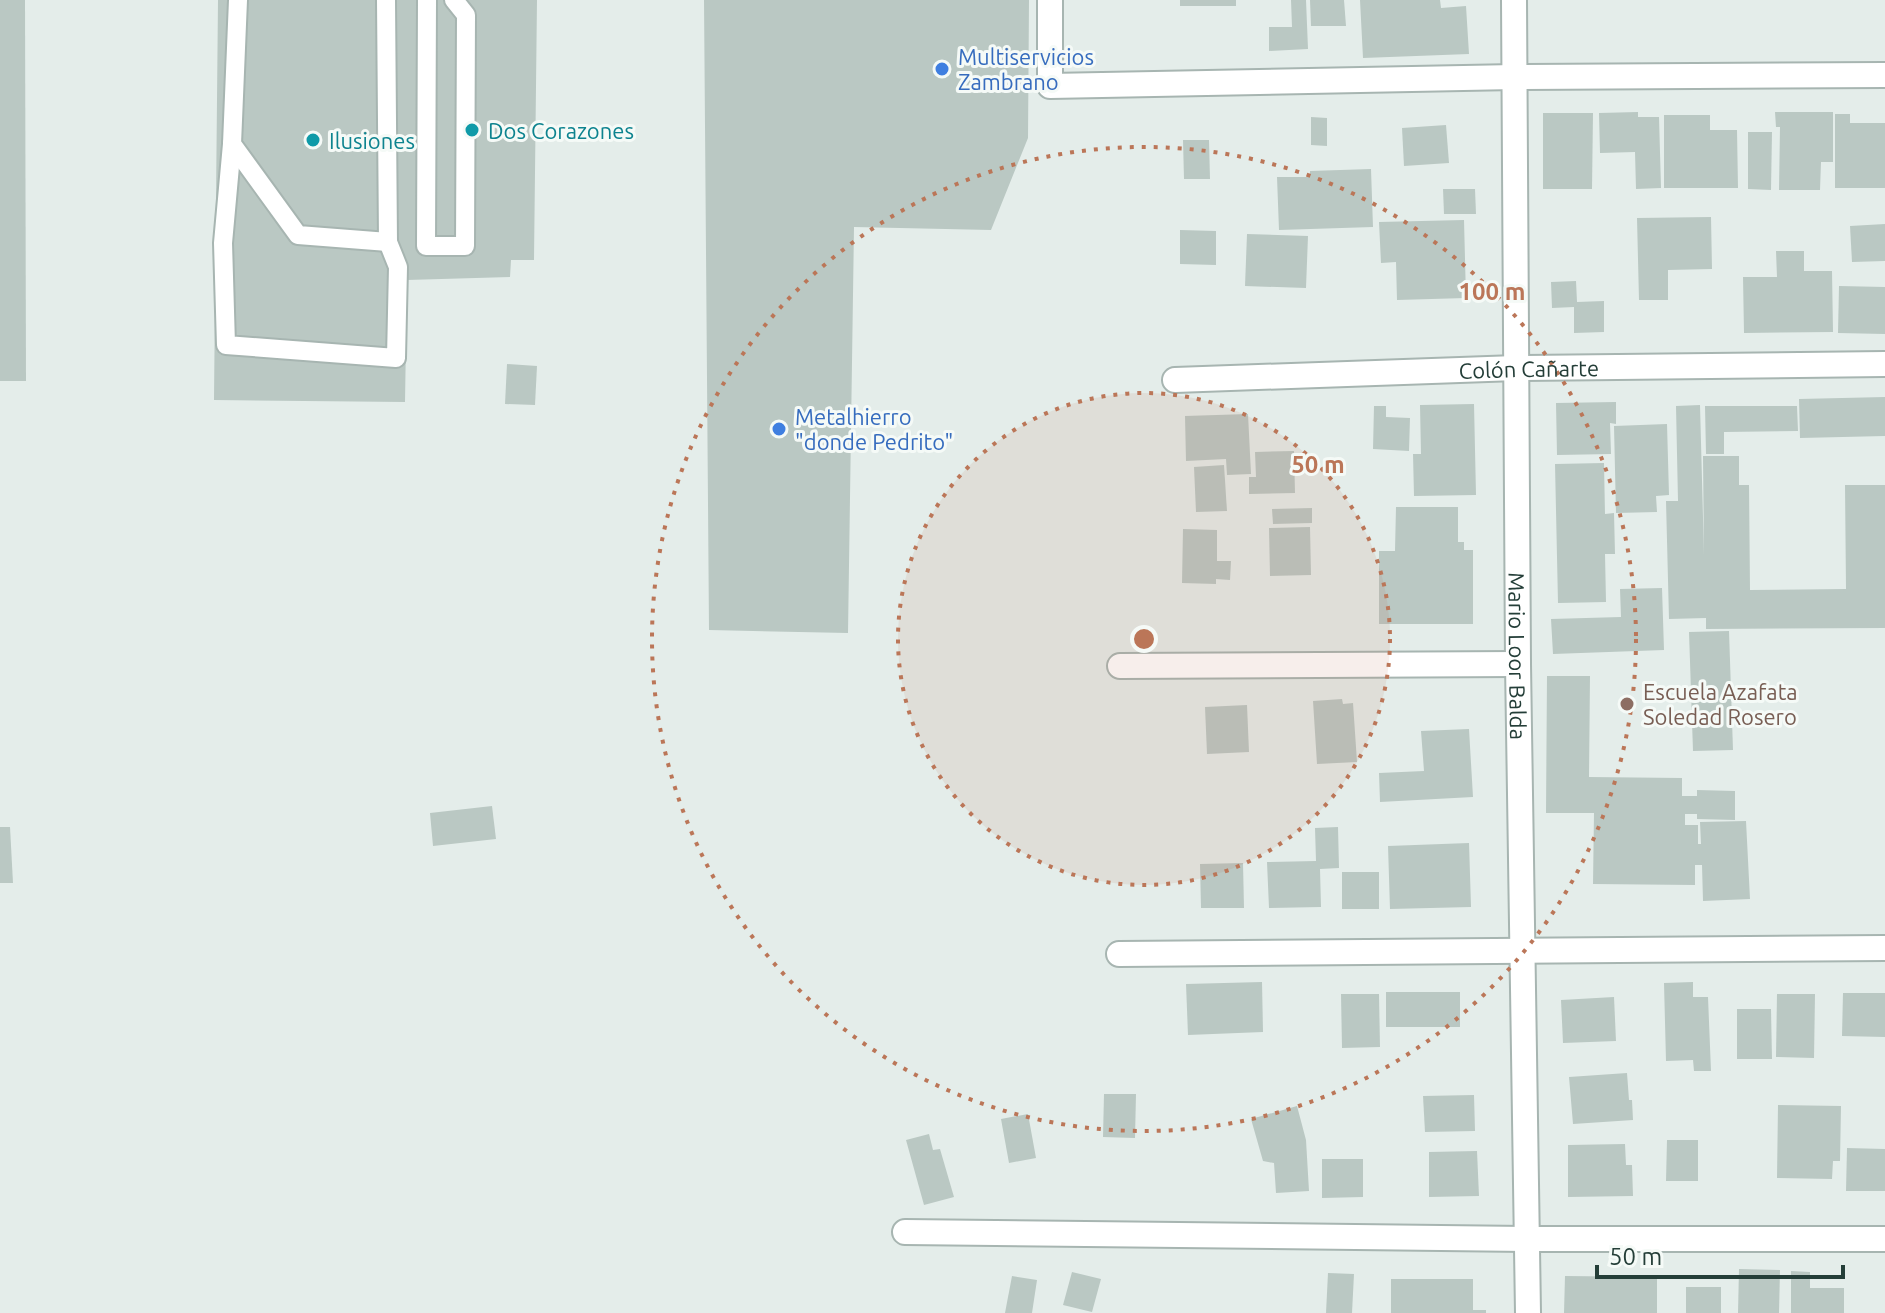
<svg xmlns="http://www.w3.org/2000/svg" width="1885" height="1313" font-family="Ubuntu,sans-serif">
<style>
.building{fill:#bac8c3}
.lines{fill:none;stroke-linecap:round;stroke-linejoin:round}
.service-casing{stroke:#a7b5b1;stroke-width:22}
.minor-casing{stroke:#a7b5b1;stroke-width:28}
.service{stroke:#fff;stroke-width:18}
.minor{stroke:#fff;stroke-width:24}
.ring{fill:none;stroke:#bb7658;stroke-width:4;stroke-dasharray:4 8}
.shop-dot{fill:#3f7fe0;stroke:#f5faf7;stroke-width:3}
.culture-dot{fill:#0f9aa8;stroke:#f5faf7;stroke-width:3}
.education-dot{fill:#8d6e63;stroke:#f5faf7;stroke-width:3}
.labels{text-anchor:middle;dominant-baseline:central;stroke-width:6;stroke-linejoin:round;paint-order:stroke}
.shop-label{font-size:22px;fill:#366cbe;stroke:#f5faf7;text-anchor:start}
.culture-label{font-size:22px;fill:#0d838f;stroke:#f5faf7;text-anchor:start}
.street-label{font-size:22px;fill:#243e38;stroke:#f5faf7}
.education-label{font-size:22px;fill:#785e54;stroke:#f5faf7;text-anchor:start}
.centre{fill:#bb7658;stroke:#f5faf7;stroke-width:4}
.ring-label{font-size:24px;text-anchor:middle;font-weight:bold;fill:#bb7658;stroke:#f5faf7;stroke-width:6;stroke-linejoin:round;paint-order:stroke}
</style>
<rect width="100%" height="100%" fill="#e4edea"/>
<g class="building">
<polygon points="0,0 25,0 26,381 0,381"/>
<polygon points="218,0 537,0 534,260 511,260 510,277 407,280 405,402 214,400"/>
<polygon points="704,0 1029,0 1028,138 991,230 854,227 848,633 709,630"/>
<rect x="1180" y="0" width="56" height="6"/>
<polygon points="1291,0 1306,0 1308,49 1269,51 1269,27 1292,27"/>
<polygon points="1310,0 1344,0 1346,26 1311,26"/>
<polygon points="1360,0 1440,0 1441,8 1466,6 1469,54 1363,58"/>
<polygon points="1638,112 1638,117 1659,117 1661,188 1636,189 1635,152 1600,153 1599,113"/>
<polygon points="1775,112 1833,112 1833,162 1821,162 1820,190 1779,190 1780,127 1776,127"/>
<polygon points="1543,113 1593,113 1592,189 1543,189"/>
<polygon points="1835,114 1850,114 1850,123 1885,123 1885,188 1835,188"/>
<polygon points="1664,115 1710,115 1710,130 1737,130 1738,188 1664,188"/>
<polygon points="1311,117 1327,118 1327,146 1311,145"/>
<polygon points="1446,125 1449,163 1404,166 1402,128"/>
<polygon points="1748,132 1772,132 1771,190 1748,189"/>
<polygon points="1183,140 1209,140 1210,179 1184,179"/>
<polygon points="1371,169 1373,227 1279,230 1277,177 1310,177 1310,171"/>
<polygon points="1443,189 1475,189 1476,214 1444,214"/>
<polygon points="1711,217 1712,269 1668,270 1668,300 1639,300 1637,218"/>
<polygon points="1464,220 1466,298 1397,300 1396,262 1381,263 1379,222"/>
<polygon points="1885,224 1885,261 1852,262 1850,226"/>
<polygon points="1180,230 1216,231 1216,265 1180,264"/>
<polygon points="1247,234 1308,236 1306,288 1245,286"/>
<polygon points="1776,251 1804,251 1804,271 1832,271 1833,332 1744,333 1743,277 1777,277"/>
<polygon points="1576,281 1577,302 1604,301 1604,332 1574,333 1574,307 1552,308 1551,282"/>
<polygon points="1839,286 1885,287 1885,334 1838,333"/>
<polygon points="507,364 537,366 535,405 505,404"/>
<polygon points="1885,397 1885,436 1800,438 1799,399"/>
<polygon points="1616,402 1616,424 1610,423 1611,454 1557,455 1556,403"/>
<polygon points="1474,404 1476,495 1414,496 1413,454 1421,454 1420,405"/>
<polygon points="1700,405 1704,555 1703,456 1739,456 1739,485 1749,485 1750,590 1846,589 1845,485 1885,485 1885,628 1706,629 1706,618 1669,619 1666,501 1678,501 1676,406"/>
<polygon points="1374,406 1386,406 1386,417 1410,418 1409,451 1373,449"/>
<polygon points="1705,406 1797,406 1798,431 1724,432 1724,454 1706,454"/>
<polygon points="1248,414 1251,474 1227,475 1226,459 1186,461 1185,416"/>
<polygon points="1667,424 1669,495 1656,496 1657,512 1616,513 1614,426"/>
<polygon points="1294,451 1295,493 1249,494 1249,477 1256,477 1255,452"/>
<polygon points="1604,463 1605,514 1614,513 1615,554 1605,554 1606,602 1558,603 1555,464"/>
<polygon points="1224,465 1227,511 1196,512 1194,467"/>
<polygon points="1396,507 1458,507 1458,542 1464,542 1464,550 1473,550 1473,624 1379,624 1379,551 1395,551"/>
<polygon points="1312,508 1312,523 1273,524 1272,509"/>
<polygon points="1310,527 1311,575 1270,576 1269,528"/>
<polygon points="1183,529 1217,530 1217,561 1231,561 1230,580 1216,579 1216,584 1182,583"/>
<polygon points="1662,588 1664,650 1553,654 1551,619 1621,617 1620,589"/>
<polygon points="1729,631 1733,750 1693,751 1689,632"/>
<polygon points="1547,676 1590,676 1589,777 1682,778 1682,796 1697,796 1697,790 1735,791 1735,820 1697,819 1697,814 1685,814 1685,825 1698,825 1698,844 1701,844 1700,822 1746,821 1750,899 1703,901 1702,865 1695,865 1695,885 1593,884 1594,813 1546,813"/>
<polygon points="1342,699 1343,704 1353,703 1357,762 1317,764 1313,701"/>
<polygon points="1247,705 1249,752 1207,754 1205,707"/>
<polygon points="1469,729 1473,797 1380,802 1379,773 1424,771 1421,731"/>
<polygon points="492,806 496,839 433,846 430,813"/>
<polygon points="0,827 10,827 13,883 0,883"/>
<polygon points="1338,827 1339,868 1320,869 1321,907 1269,908 1267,862 1316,861 1315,828"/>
<polygon points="1469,843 1471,907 1390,909 1388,846"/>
<polygon points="1243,863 1244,908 1201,908 1200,864"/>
<rect x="1342" y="872" width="37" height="37"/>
<polygon points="1262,982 1263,1032 1188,1035 1186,984"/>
<polygon points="1693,982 1693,997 1708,997 1711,1071 1694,1071 1693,1060 1666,1061 1664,983"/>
<rect x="1386" y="992" width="74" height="35"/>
<polygon points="1843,993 1885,993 1885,1037 1842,1036"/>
<polygon points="1341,994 1379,994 1380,1047 1342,1048"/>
<polygon points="1777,994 1815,994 1814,1058 1776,1057"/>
<polygon points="1614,997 1616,1041 1563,1043 1561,1000"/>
<polygon points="1737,1009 1771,1009 1772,1059 1737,1059"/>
<polygon points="1627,1073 1629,1100 1632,1100 1633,1120 1573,1124 1569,1077"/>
<polygon points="1104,1094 1136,1094 1135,1138 1103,1137"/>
<polygon points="1474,1095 1475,1131 1425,1132 1423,1096"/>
<polygon points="1778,1105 1841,1106 1840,1161 1833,1161 1832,1179 1777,1178"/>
<polygon points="1297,1106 1306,1140 1309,1191 1276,1193 1274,1163 1263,1161 1251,1119"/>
<polygon points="1028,1114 1036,1158 1009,1163 1001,1119"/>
<polygon points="929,1134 933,1150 940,1149 954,1197 924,1205 906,1140"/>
<polygon points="1667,1140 1698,1140 1698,1181 1666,1181"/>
<polygon points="1625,1144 1626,1165 1632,1165 1633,1196 1568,1197 1568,1145"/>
<polygon points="1847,1148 1885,1149 1885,1191 1846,1191"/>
<polygon points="1477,1151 1479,1196 1429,1197 1429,1152"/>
<polygon points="1322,1159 1363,1159 1363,1197 1322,1198"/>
<polygon points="1739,1269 1780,1270 1779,1313 1738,1313"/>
<polygon points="1791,1271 1810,1272 1810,1288 1844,1288 1844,1313 1791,1313"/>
<polygon points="1072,1272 1101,1279 1092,1312 1063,1305"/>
<polygon points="1328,1273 1354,1274 1352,1313 1326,1313"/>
<polygon points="1012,1276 1037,1280 1032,1313 1005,1313"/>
<polygon points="1565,1276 1657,1277 1657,1313 1564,1313"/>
<polygon points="1391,1279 1473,1279 1473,1310 1486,1310 1486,1313 1391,1313"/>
<rect x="1686" y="1287" width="35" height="26"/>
</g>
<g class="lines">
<defs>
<g id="service">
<polyline points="238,0 232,144 298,235 388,242 386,0"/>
<polyline points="427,0 426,246 465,246 466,15 454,0"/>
<polyline points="232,144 223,243 226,345 396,358 398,267 388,242"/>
</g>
<g id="minor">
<polyline points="1050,0 1050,86 1515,77 1885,75"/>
<path id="s1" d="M1514,0L1518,664L1528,1313"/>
<path id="s2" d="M1175,380L1516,368L1885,364"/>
<polyline points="1120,666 1518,664"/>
<polyline points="1119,954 1885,948"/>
<polyline points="905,1232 1528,1239 1885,1239"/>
</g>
</defs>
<use href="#service" class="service-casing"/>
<use href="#minor" class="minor-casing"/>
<use href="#service" class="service"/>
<use href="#minor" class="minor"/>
</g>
<circle cx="1144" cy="639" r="246" fill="#bb7658" fill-opacity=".12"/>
<g class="ring">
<circle cx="1144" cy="639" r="246"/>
<circle cx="1144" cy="639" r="492"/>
</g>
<g class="shop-dot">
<circle cx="942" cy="69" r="8"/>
<circle cx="779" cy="429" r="8"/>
</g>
<g class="culture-dot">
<circle cx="472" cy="130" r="8"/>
<circle cx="313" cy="140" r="8"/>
</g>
<circle class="education-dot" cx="1627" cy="704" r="8"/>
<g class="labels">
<g class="shop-label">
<text x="958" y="56">Multiservicios<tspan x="958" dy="25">Zambrano</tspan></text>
<text x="795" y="416">Metalhierro<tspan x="795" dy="25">"donde Pedrito"</tspan></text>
</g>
<g class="culture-label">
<text x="488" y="130">Dos Corazones</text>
<text x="329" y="140">Ilusiones</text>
</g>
<g class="street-label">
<text stroke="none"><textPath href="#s2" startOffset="354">Colón Cañarte</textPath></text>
<text stroke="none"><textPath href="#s1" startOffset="656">Mario Loor Balda</textPath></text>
</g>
<g class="education-label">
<text x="1643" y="691">Escuela Azafata<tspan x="1643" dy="25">Soledad Rosero</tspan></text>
</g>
</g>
<circle cx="1144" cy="639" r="12" class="centre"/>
<g class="ring-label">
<text x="1492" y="300">100 m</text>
<text x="1318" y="473">50 m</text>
</g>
<path d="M1597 1265v12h246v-12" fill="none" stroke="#243e38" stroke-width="4"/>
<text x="1609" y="1265" font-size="24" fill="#243e38" stroke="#f5faf7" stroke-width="6" paint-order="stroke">50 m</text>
</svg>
